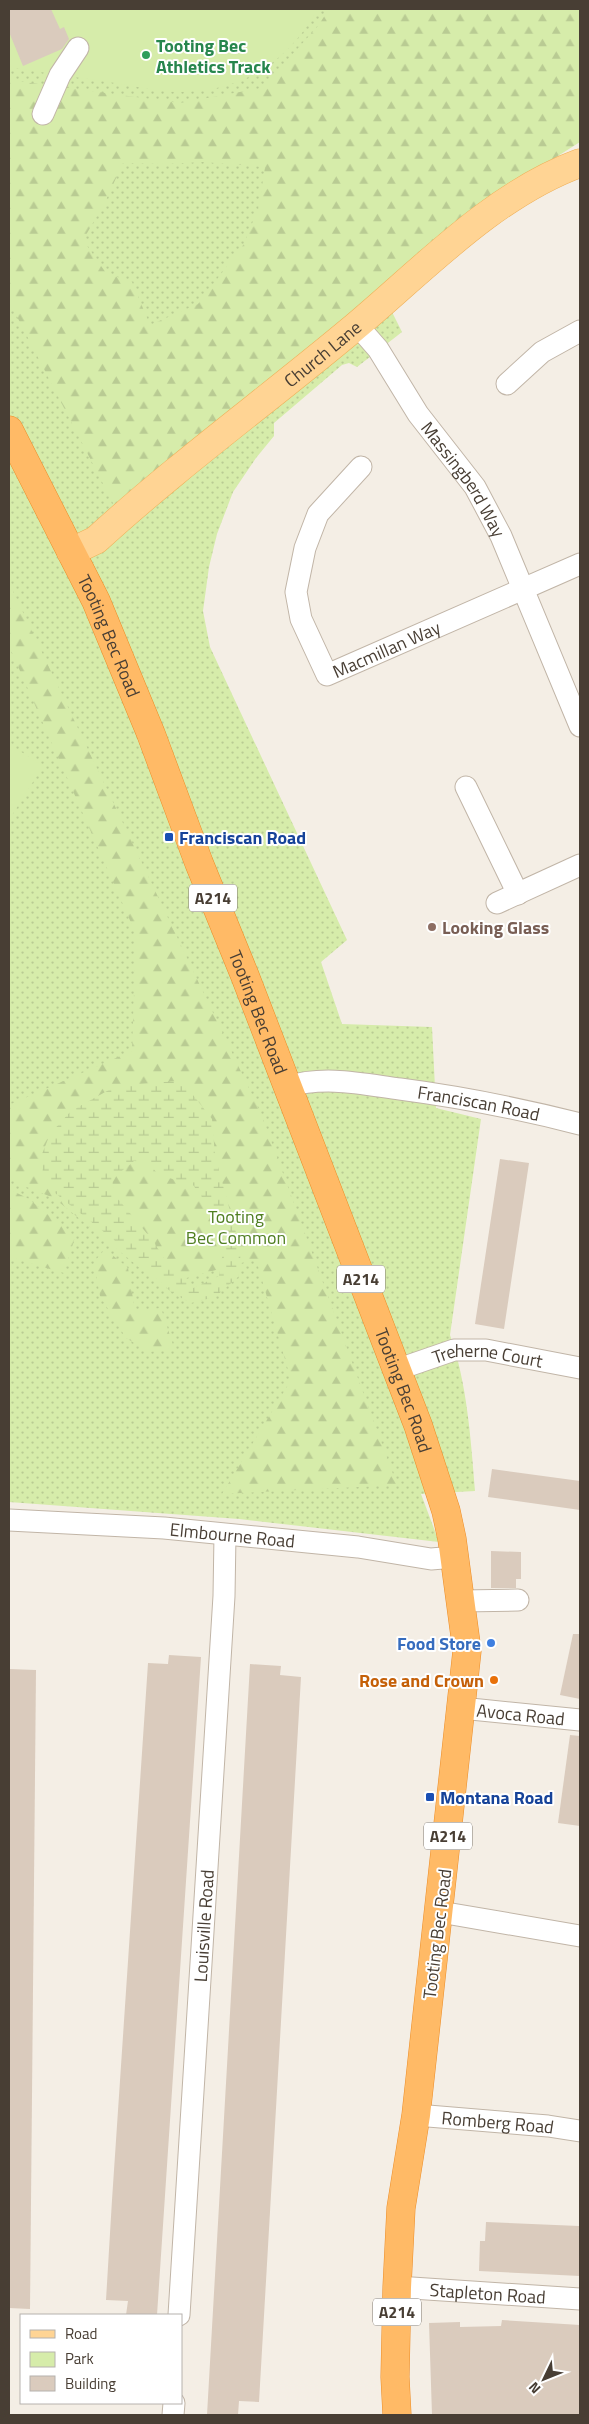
<svg xmlns="http://www.w3.org/2000/svg" width="589" height="2424" font-family="'Titillium Web',sans-serif">
<style>
.green{fill:url(#green-dots)}
.forest{fill:url(#forest-firs);fill-rule:evenodd}
.wetland{fill:url(#wetland-marsh);fill-rule:evenodd}
.pitch{fill:#d6ecaa}
.building{fill:#dacbbd}
.lines{fill:none;stroke-linecap:round;stroke-linejoin:round}
.minor-casing{stroke:#c1b5a7;stroke-width:23}
.major-casing{stroke:#efb059;stroke-width:29}
.highway-casing{stroke:#ec8d28;stroke-width:29}
.minor{stroke:#fff;stroke-width:21}
.major{stroke:#ffd494;stroke-width:28}
.highway{stroke:#ffba66;stroke-width:28}
.leisure-dot{fill:#2e9e5b;stroke:#fff;stroke-width:2}
.transit-dot{fill:#1a4fb4;stroke:#fff;stroke-width:2}
.education-dot{fill:#8d6e63;stroke:#fff;stroke-width:2}
.shop-dot{fill:#3f7fe0;stroke:#fff;stroke-width:2}
.food-dot{fill:#e8710a;stroke:#fff;stroke-width:2}
.labels{text-anchor:middle;dominant-baseline:central;stroke-width:4;stroke-linejoin:round;paint-order:stroke}
.shield{fill:#fff;stroke:#7f7871;stroke-width:1}
.shield-label{font-size:16px;font-weight:bold;fill:#483e34}
.leisure-label{font-size:18px;font-weight:bold;fill:#27864d;stroke:#fff;text-anchor:start}
.street-label{font-size:18px;fill:#483e34;stroke:#fff}
.transit-label{font-size:18px;font-weight:bold;fill:#164399;stroke:#fff;text-anchor:start}
.education-label{font-size:18px;font-weight:bold;fill:#785e54;stroke:#fff;text-anchor:start}
.park-label{font-size:18px;fill:#507f22;stroke:#fff}
.shop-label{font-size:18px;font-weight:bold;fill:#366cbe;stroke:#fff;text-anchor:end}
.food-label{font-size:18px;font-weight:bold;fill:#c56008;stroke:#fff;text-anchor:end}
</style>
<defs>
<pattern id="green-dots" width="8" height="8" patternUnits="userSpaceOnUse" patternTransform="scale(1.25)"><rect width="8" height="8" fill="#d6ecaa"/><path d="M2 2h.1M6 6h.1" fill="none" stroke="#b9cb93" stroke-width="1.8" stroke-linecap="round"/></pattern>
<pattern id="forest-firs" width="22" height="20" patternUnits="userSpaceOnUse" patternTransform="scale(1.25)"><rect width="22" height="20" fill="#d6ecaa"/><path d="M5 1l3.5 6h-7zM16 11l3.5 6h-7z" fill="#b9cb93"/></pattern>
<pattern id="wetland-marsh" width="20" height="14" patternUnits="userSpaceOnUse" patternTransform="scale(1.25)"><rect width="20" height="14" fill="#d6ecaa"/><path d="M1 5h8M5 5V1M11 12h8M15 12V8" fill="none" stroke="#b9cb93"/></pattern>
</defs>
<rect width="100%" height="100%" fill="#f4eee5"/>
<path class="green" d="M9,9H580L503,170L374,276L402,332L357,367L349,363L342,365L274,423V436L256,458L233,492L217,534L209,567L203,611L210,647L347,940L321,962L342,1024L432,1027L436,1108L481,1119L450,1335C467,1382 471,1441 475,1491L421,1494L439,1542L239,1519L9,1502Z"/>
<g class="forest">
<path d="M329,9H580V142L512,185L116,509L9,301V80L180,103L262,88L318,26ZM203,162L265,167L259,206L244,244L198,304L150,325L132,282L106,273L83,240L104,204L123,163L165,164Z"/>
<polygon points="9,583 262,1116 397,1485 222,1494 291,1380 256,1259 161,1285 54,1198 24,1186 9,1174 9,1105 132,1051 136,934 9,646"/>
<polygon points="9,1189 29,1199 75,1237 64,1273 19,1260 9,1255"/>
<polygon points="105,1249 128,1268 135,1311 161,1308 174,1348 149,1352 126,1338 100,1296 94,1262"/>
</g>
<path class="wetland" d="M176,1081L193,1095L212,1119L215,1156L241,1251L238,1277L215,1297L191,1303L172,1293L134,1256L55,1193L43,1177L42,1154L50,1134L71,1111L116,1086ZM134,1161L147,1162L159,1175L193,1185L218,1219L223,1253L219,1276L193,1288L168,1265L154,1242L114,1194L112,1179Z"/>
<g class="pitch">
<path d="M9,9H318C287,63 242,92 179,92C158,92 136,86 115,83C81,78 47,73 13,68L9,65Z"/>
<polygon points="9,744 43,766 9,820"/>
</g>
<g class="building">
<polygon points="9,9 51,9 60,29 64,27 69,39 62,49 23,66 9,32"/>
<polygon points="500,1159 529,1163 504,1329 475,1324"/>
<polygon points="492,1469 580,1481 580,1510 488,1497"/>
<polygon points="491,1551 521,1552 521,1579 516,1579 516,1588 491,1588"/>
<polygon points="573,1634 580,1634 580,1699 560,1695"/>
<polygon points="169,1655 201,1657 157,2315 126,2315 128,2301 106,2300 112,2200 148,1663 168,1664"/>
<polygon points="250,1664 281,1666 280,1675 301,1677 280,2039 259,2402 239,2401 238,2415 207,2415"/>
<polygon points="9,1669 36,1670 30,2309 9,2308"/>
<polygon points="570,1735 580,1736 580,1826 558,1823"/>
<polygon points="486,2222 579,2226 580,2276 479,2271 480,2241 485,2241"/>
<polygon points="502,2320 580,2325 580,2415 432,2415 429,2323 460,2322 460,2327 501,2326"/>
</g>
<g class="lines">
<defs>
<g id="minor">
<polyline points="43,114 60,75 78,48"/>
<path id="s1" d="M357,325L378,349L418,414L475,487L501,536L580,726"/>
<polyline points="507,384 542,352 580,331"/>
<path id="s2" d="M361,467L318,514L305,548L296,592L301,619L327,675L580,564"/>
<polyline points="466,787 518,894"/>
<polyline points="497,903 580,865"/>
<path id="s3" d="M287,1087C324,1075 363,1084 400,1089C461,1097 521,1109 580,1124"/>
<path id="s4" d="M396,1370L454,1350H486L580,1368"/>
<path id="s5" d="M9,1520L164,1528L358,1547L431,1559L455,1557"/>
<polyline points="461,1601 518,1600"/>
<path id="s6" d="M461,1708L580,1720"/>
<polyline points="440,1912 580,1936"/>
<path id="s7" d="M416,2115L548,2126L580,2131"/>
<path id="s8" d="M397,2287L580,2299"/>
<path id="s9" d="M179,2315L224,1596L225,1535"/>
<polyline points="173,2415 174,2403"/>
</g>
<g id="major">
<path id="s10" d="M71,552L96,540C177,466 266,401 350,331C421,272 492,195 580,163"/>
</g>
<g id="highway">
<path id="s11" d="M9,430L96,601L151,734L199,863L245,976L418,1425L446,1511L452,1539L467,1651L416,2115L401,2208L397,2287L395,2377L397,2415"/>
</g>
</defs>
<use href="#minor" class="minor-casing"/>
<use href="#major" class="major-casing"/>
<use href="#highway" class="highway-casing"/>
<use href="#minor" class="minor"/>
<use href="#major" class="major"/>
<use href="#highway" class="highway"/>
</g>
<circle class="leisure-dot" cx="146" cy="55" r="5"/>
<g class="transit-dot">
<rect x="164" y="832" width="10" height="10" rx="2.5"/>
<rect x="425" y="1792" width="10" height="10" rx="2.5"/>
</g>
<circle class="education-dot" cx="432" cy="927" r="5"/>
<circle class="shop-dot" cx="491" cy="1643" r="5"/>
<circle class="food-dot" cx="494" cy="1680" r="5"/>
<g class="labels">
<g class="shield">
<rect x="189" y="884.5" width="48" height="27" rx="4"/>
<rect x="337" y="1265.5" width="48" height="27" rx="4"/>
<rect x="424" y="1822.5" width="48" height="27" rx="4"/>
<rect x="373" y="2298.5" width="48" height="27" rx="4"/>
</g>
<g class="shield-label">
<text x="213" y="898">A214</text>
<text x="361" y="1279">A214</text>
<text x="448" y="1836">A214</text>
<text x="397" y="2312">A214</text>
</g>
<g class="leisure-label">
<text x="156" y="45">Tooting Bec<tspan x="156" dy="21">Athletics Track</tspan></text>
</g>
<g class="street-label">
<text stroke="none"><textPath href="#s10" startOffset="321">Church Lane</textPath></text>
<text stroke="none"><textPath href="#s1" startOffset="188">Massingberd Way</textPath></text>
<text stroke="none"><textPath href="#s11" startOffset="229">Tooting Bec Road</textPath></text>
<text stroke="none"><textPath href="#s2" startOffset="299">Macmillan Way</textPath></text>
<text stroke="none"><textPath href="#s11" startOffset="634">Tooting Bec Road</textPath></text>
<text stroke="none"><textPath href="#s3" startOffset="194">Franciscan Road</textPath></text>
<text stroke="none"><textPath href="#s4" startOffset="95">Treherne Court</textPath></text>
<text stroke="none"><textPath href="#s11" startOffset="1039">Tooting Bec Road</textPath></text>
<text stroke="none"><textPath href="#s5" startOffset="224">Elmbourne Road</textPath></text>
<text stroke="none"><textPath href="#s6" startOffset="60">Avoca Road</textPath></text>
<text stroke="none"><textPath href="#s9" startOffset="390">Louisville Road</textPath></text>
<text transform="translate(437 1934) rotate(-83)">Tooting Bec Road</text>
<text stroke="none"><textPath href="#s7" startOffset="82">Romberg Road</textPath></text>
<text stroke="none"><textPath href="#s8" startOffset="91">Stapleton Road</textPath></text>
</g>
<g class="transit-label">
<text x="179" y="837">Franciscan Road</text>
<text x="440" y="1797">Montana Road</text>
</g>
<g class="education-label">
<text x="442" y="927">Looking Glass</text>
</g>
<g class="park-label">
<text x="236" y="1216">Tooting<tspan x="236" dy="21">Bec Common</tspan></text>
</g>
<g class="shop-label">
<text x="481" y="1643">Food Store</text>
</g>
<g class="food-label">
<text x="484" y="1680">Rose and Crown</text>
</g>
</g>
<rect width="589" height="2424" fill="none" stroke="#483e34" stroke-width="20"/>
<rect x="20" y="2314" width="162" height="90" fill="#ffffff" stroke="#b6b2ae"/>
<rect x="30" y="2330" width="25" height="8" fill="#ffd494" stroke="#b6b2ae"/>
<text x="65" y="2339" font-size="15" fill="#483e34">Road</text>
<rect x="30" y="2352" width="25" height="15" fill="#d6ecaa" stroke="#b6b2ae"/>
<text x="65" y="2364" font-size="15" fill="#483e34">Park</text>
<rect x="30" y="2376" width="25" height="15" fill="#dacbbd" stroke="#b6b2ae"/>
<text x="65" y="2389" font-size="15" fill="#483e34">Building</text>
<g transform="translate(544 2379) rotate(227)" stroke="#ffffff" stroke-width="4" paint-order="stroke">
<path d="M0-4L9 19L0 12L-9 19Z" fill="#483e34"/>
<text y="-8" font-size="14" font-weight="bold" text-anchor="middle" fill="#483e34">N</text>
</g>
</svg>
